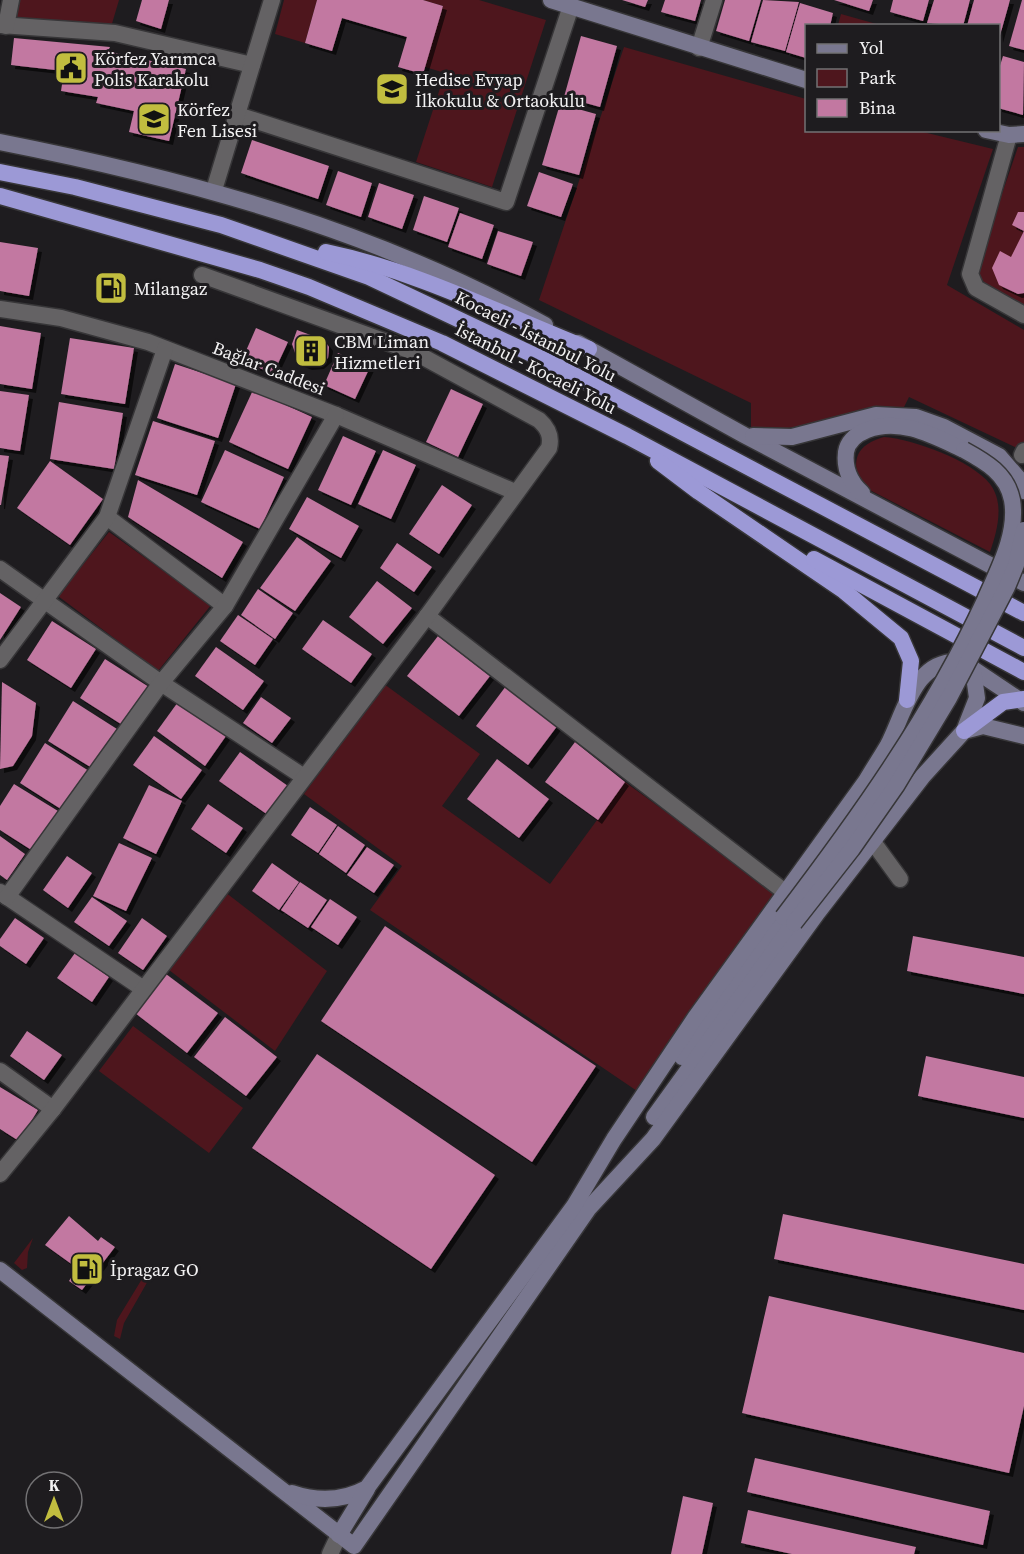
<svg xmlns="http://www.w3.org/2000/svg" width="1024" height="1554" font-family="'Source Serif 4',serif">
<style>
.green{fill:#4e161d}
.building{fill:#c278a1;filter:url(#shadow)}
.lines{fill:none;stroke-linecap:round;stroke-linejoin:round}
.minor-casing{stroke:#373638;stroke-width:19}
.secondary-casing{stroke:#373638;stroke-width:19}
.trunk-casing{stroke:#373638;stroke-width:19}
.minor{stroke:#646264;stroke-width:16}
.secondary{stroke:#79778f;stroke-width:16}
.trunk{stroke:#9c99d6;stroke-width:16}
.secondary-bridge-casing{stroke:#373638;stroke-width:19;stroke-linecap:butt}
.secondary-bridge{stroke:#79778f;stroke-width:16}
.labels{text-anchor:middle;dominant-baseline:central;stroke-width:6;stroke-linejoin:round;paint-order:stroke}
.poi-label{font-size:18px;fill:#f3f2f3;stroke:#1e1c1f;text-anchor:start}
.street-label{font-size:18px;fill:#f3f2f3;stroke:#1e1c1f}
</style>
<defs>
<filter id="shadow"><feDropShadow dx="4" dy="4" stdDeviation="0" flood-color="#0009"/></filter>
</defs>
<rect width="100%" height="100%" fill="#1e1c1f"/>
<g class="green">
<polygon points="18,0 119,0 111,27 13,20"/>
<polygon points="284,0 317,0 305,43 275,34"/>
<polygon points="423,0 479,0 546,20 492,187 416,162 445,73 425,67 443,6"/>
<polygon points="841,14 880,25 838,25"/>
<path d="M624,47L806,99V130L919,131L993,149L947,285L1024,330V459L1017,448L909,397L904,407C852,405 802,436 751,428V403L539,300Z"/>
<path d="M1018,147H1024V306C1005,296 976,288 978,264Z"/>
<path d="M884,437C912,439 971,460 990,484C1005,504 997,531 990,552L860,485C851,458 857,445 884,437Z"/>
<polygon points="109,532 211,605 158,671 58,596"/>
<polygon points="384,684 480,754 442,806 550,884 625,782 784,898 640,1093 370,910 402,866 304,794"/>
<polygon points="225,892 327,971 275,1051 169,970"/>
<polygon points="133,1026 243,1108 209,1153 99,1071"/>
<polygon points="33,1238 28,1252 27,1268 22,1270 14,1263"/>
<polygon points="145,1274 149,1279 124,1323 120,1339 114,1336 117,1320"/>
</g>
<g class="building">
<polygon points="142,0 169,0 161,29 136,21"/>
<polygon points="317,0 423,0 443,6 423,74 398,67 407,37 342,18 332,51 305,43"/>
<polygon points="622,0 648,0 645,7"/>
<polygon points="665,0 701,0 695,21 661,12"/>
<polygon points="725,0 761,0 749,41 716,31"/>
<polygon points="763,0 799,2 785,51 751,42"/>
<polygon points="834,0 873,0 869,11"/>
<polygon points="893,0 929,0 923,21 890,12"/>
<polygon points="934,0 970,0 963,26 927,23"/>
<polygon points="974,0 1010,0 999,39 998,26 967,26"/>
<polygon points="1022,0 1024,0 1024,50 1009,46"/>
<polygon points="800,3 833,13 830,26 806,26 806,58 786,52"/>
<polygon points="581,36 617,46 600,107 564,97"/>
<polygon points="14,38 110,47 108,51 186,69 169,141 129,132 134,111 96,103 98,97 61,91 64,71 11,65"/>
<polygon points="1003,56 1024,62 1023,115 998,108 998,72"/>
<polygon points="560,104 596,114 579,175 542,165"/>
<polygon points="252,140 329,166 318,199 241,173"/>
<polygon points="338,171 372,183 361,217 326,205"/>
<polygon points="539,172 573,184 561,217 527,206"/>
<polygon points="379,183 414,195 402,229 368,217"/>
<polygon points="424,196 459,208 447,242 413,230"/>
<polygon points="1018,212 1024,212 1024,293 1018,294 999,285 992,268 1000,251 1011,257 1024,231 1012,225"/>
<polygon points="460,213 494,225 482,259 448,247"/>
<polygon points="498,231 533,242 521,276 487,264"/>
<polygon points="0,242 38,248 29,296 0,291"/>
<polygon points="0,326 41,333 32,389 0,384"/>
<polygon points="256,328 288,342 273,374 242,360"/>
<polygon points="297,330 324,340 329,347 328,358 320,365 308,366 298,362 292,344"/>
<polygon points="70,338 134,348 125,404 61,394"/>
<polygon points="338,353 370,367 355,399 324,385"/>
<polygon points="175,364 236,384 218,438 157,418"/>
<polygon points="451,389 483,404 458,457 426,442"/>
<polygon points="253,390 312,417 288,469 229,442"/>
<polygon points="0,391 29,395 20,451 0,448"/>
<polygon points="59,402 123,413 114,469 50,459"/>
<polygon points="153,421 215,441 197,495 135,475"/>
<polygon points="343,436 376,451 351,505 318,490"/>
<polygon points="225,450 284,477 260,529 201,502"/>
<polygon points="383,450 416,465 391,519 358,504"/>
<polygon points="0,455 9,456 1,505 0,505"/>
<polygon points="50,461 103,499 70,545 17,508"/>
<polygon points="138,480 243,542 222,578 128,517"/>
<polygon points="442,485 472,505 439,554 409,534"/>
<polygon points="307,497 359,526 341,558 289,529"/>
<polygon points="297,537 331,561 295,611 260,588"/>
<polygon points="397,543 432,567 414,592 380,568"/>
<polygon points="377,581 412,608 383,644 349,617"/>
<polygon points="258,589 293,613 275,639 241,615"/>
<polygon points="0,593 21,607 0,640"/>
<polygon points="238,615 273,639 255,665 220,641"/>
<polygon points="323,620 372,654 351,683 302,649"/>
<polygon points="52,621 96,649 71,688 27,660"/>
<polygon points="438,636 490,676 459,716 407,676"/>
<polygon points="216,647 264,681 243,710 195,676"/>
<polygon points="105,659 149,687 124,726 80,698"/>
<polygon points="2,682 36,703 32,736 13,766 0,769"/>
<polygon points="506,686 558,725 528,765 476,726"/>
<polygon points="261,697 291,718 272,743 243,723"/>
<polygon points="73,701 117,729 92,768 48,741"/>
<polygon points="178,702 226,736 205,766 157,731"/>
<polygon points="154,736 202,770 181,799 133,765"/>
<polygon points="575,742 625,782 598,820 545,782"/>
<polygon points="45,743 89,771 64,811 20,783"/>
<polygon points="240,752 288,786 268,815 219,781"/>
<polygon points="497,759 549,799 519,838 467,799"/>
<polygon points="14,784 58,811 33,851 0,830 0,806"/>
<polygon points="149,785 182,801 156,854 123,838"/>
<polygon points="208,804 243,828 226,853 191,829"/>
<polygon points="310,807 337,825 318,853 291,835"/>
<polygon points="338,826 365,845 346,873 319,854"/>
<polygon points="0,836 25,854 7,880 0,875"/>
<polygon points="119,843 152,858 126,911 93,896"/>
<polygon points="367,847 394,865 374,893 347,875"/>
<polygon points="67,856 92,873 68,908 43,890"/>
<polygon points="272,863 299,882 279,910 252,891"/>
<polygon points="300,882 327,900 308,928 281,910"/>
<polygon points="92,897 127,921 109,946 74,922"/>
<polygon points="330,899 357,917 338,945 311,927"/>
<polygon points="15,918 44,938 26,964 0,946 0,939"/>
<polygon points="142,918 167,936 143,970 118,953"/>
<polygon points="385,926 596,1066 532,1162 321,1021"/>
<polygon points="913,936 1024,957 1024,994 907,971"/>
<polygon points="75,953 109,977 92,1002 57,978"/>
<polygon points="166,974 218,1013 187,1053 135,1013"/>
<polygon points="225,1017 277,1057 246,1096 194,1057"/>
<polygon points="27,1031 62,1055 44,1080 10,1056"/>
<polygon points="317,1054 495,1175 431,1269 252,1148"/>
<polygon points="926,1056 1024,1077 1024,1118 918,1096"/>
<polygon points="0,1087 38,1110 19,1141 0,1129"/>
<polygon points="783,1214 1024,1264 1024,1310 774,1259"/>
<polygon points="69,1216 98,1241 101,1237 115,1247 82,1290 69,1281 77,1268 45,1245"/>
<polygon points="769,1296 1024,1353 1024,1406 1009,1473 742,1413"/>
<polygon points="755,1458 990,1511 983,1545 747,1492"/>
<polygon points="683,1496 713,1503 702,1554 671,1554"/>
<polygon points="748,1510 916,1547 914,1554 792,1554 741,1543"/>
</g>
<g class="lines">
<defs>
<g id="minor">
<polyline points="0,25 115,33 252,65"/>
<polyline points="6,26 11,0"/>
<polyline points="699,48 714,0"/>
<polyline points="238,115 506,202 571,6"/>
<polyline points="1009,135 970,274 976,288 1024,315"/>
<polyline points="214,190 272,0"/>
<polyline points="0,309 61,318 148,342 336,415 515,492"/>
<polyline points="1022,455 1024,451"/>
<polyline points="107,517 225,606"/>
<polyline points="0,569 161,683 304,777"/>
<polyline points="427,616 785,892"/>
<polyline points="0,660 107,517 165,349"/>
<polyline points="873,842 900,879"/>
<polyline points="0,892 142,988"/>
<polyline points="7,897 161,683 225,606 336,415"/>
<polyline points="0,1071 53,1109"/>
<path d="M0,1174L53,1109L427,616L549,448C552,436 548,428 539,420L414,352L202,275"/>
<polyline points="330,1554 339,1535"/>
</g>
<g id="secondary">
<polyline points="551,0 806,80"/>
<polyline points="986,130 1009,135 1024,134"/>
<path d="M0,142C188,179 377,231 545,325"/>
<polyline points="578,343 744,435 1024,583"/>
<polyline points="753,436 792,437 876,415 916,417 944,427 999,456 1019,479 1024,491"/>
<path d="M862,493C850,482 844,468 846,452C848,440 857,434 867,430C901,417 934,436 964,450"/>
<polyline points="973,669 1024,703"/>
<polyline points="964,731 983,726 1024,736"/>
<polyline points="682,1057 783,917"/>
<polyline points="654,1117 794,923"/>
<polyline points="0,1270 354,1546 589,1208 653,1139 818,912 923,776 964,731 977,698 973,669"/>
<path d="M292,1493C318,1502 343,1501 367,1488L574,1206L614,1139L695,1018L866,781C873,769 881,757 888,745C905,712 915,657 962,662"/>
<polyline points="339,1535 367,1489"/>
</g>
<g id="trunk">
<polyline points="0,172 75,187 221,225 369,277 557,366 1024,613"/>
<polyline points="0,196 260,270 309,287 442,343 627,436 1024,648"/>
<path d="M326,252C417,271 503,315 589,349"/>
<polyline points="658,461 699,492 844,591 901,638 911,661 907,700"/>
<polyline points="814,559 1024,672"/>
<polyline points="964,731 1003,702 1024,699"/>
</g>
</defs>
<use href="#minor" class="minor-casing"/>
<use href="#secondary" class="secondary-casing"/>
<use href="#trunk" class="trunk-casing"/>
<use href="#minor" class="minor"/>
<use href="#secondary" class="secondary"/>
<use href="#trunk" class="trunk"/>
<defs>
<g id="secondary-bridge">
<path d="M783,917C860,816 932,715 985,600C998,570 1018,534 1012,500C1007,474 986,462 964,450"/>
<polyline points="794,923 852,849 896,786 949,698 1007,587 1016,565 1024,530"/>
</g>
</defs>
<use href="#secondary-bridge" class="secondary-bridge-casing"/>
<use href="#secondary-bridge" class="secondary-bridge"/>
</g>
<defs>
<symbol id="civic-square" viewBox="-11 -11 22 22"><rect x="-9" y="-9" width="18" height="18" rx="4" fill="#c1bd3f" stroke="#1e1c1f"/><path d="M-.6-6.5H3V-4.5H.6V-3L4-1V1h2V6H-6V1h2V-1L-.6-3ZM-1.2 2.5V6h2.4V2.5Z" fill="#111"/></symbol>
<symbol id="school-square" viewBox="-11 -11 22 22"><rect x="-9" y="-9" width="18" height="18" rx="4" fill="#c1bd3f" stroke="#1e1c1f"/><path d="M0-5L7-2L0 1L-7-2ZM-4 1L0 2.5L4 1V4Q0 6-4 4Z" fill="#111"/></symbol>
<symbol id="fuel-square" viewBox="-11 -11 22 22"><rect x="-9" y="-9" width="18" height="18" rx="4" fill="#c1bd3f" stroke="#1e1c1f"/><path d="M-5.5-6h7V0h2V4h1.3V-2.5L3-4.5l.8-.8L6-3V5H2.5V1h-1V6h-7ZM-4.2-4.7v3.2H.2V-4.7Z" fill="#111"/></symbol>
<symbol id="building-square" viewBox="-11 -11 22 22"><rect x="-9" y="-9" width="18" height="18" rx="4" fill="#c1bd3f" stroke="#1e1c1f"/><path d="M-4-6H4V6H1V3H-1V6H-4ZM-2.5-4.3h1.7v1.8h-1.7ZM.8-4.3h1.7v1.8H.8ZM-2.5-1h1.7V.8h-1.7ZM.8-1h1.7V.8H.8Z" fill="#111"/></symbol>
</defs>
<g fill-rule="evenodd">
<use href="#civic-square" x="52" y="49" width="38" height="38"/>
<use href="#school-square" x="373" y="70" width="38" height="38"/>
<use href="#school-square" x="135" y="100" width="38" height="38"/>
<use href="#fuel-square" x="92" y="269" width="38" height="38"/>
<use href="#building-square" x="292" y="332" width="38" height="38"/>
<use href="#fuel-square" x="68" y="1250" width="38" height="38"/>
</g>
<g class="labels">
<g class="poi-label">
<text x="94" y="58">Körfez Yarımca<tspan x="94" dy="21">Polis Karakolu</tspan></text>
<text x="415" y="79">Hedise Evyap<tspan x="415" dy="21">İlkokulu &amp; Ortaokulu</tspan></text>
<text x="177" y="109">Körfez<tspan x="177" dy="21">Fen Lisesi</tspan></text>
<text x="134" y="288">Milangaz</text>
<text x="334" y="341">CBM Liman<tspan x="334" dy="21">Hizmetleri</tspan></text>
<text x="110" y="1269">İpragaz GO</text>
</g>
<g class="street-label">
<text transform="translate(536 336) rotate(27)">Kocaeli - İstanbul Yolu</text>
<text transform="translate(269 368) rotate(21)">Bağlar Caddesi</text>
<text transform="translate(536 368) rotate(27)">İstanbul - Kocaeli Yolu</text>
</g>
</g>
<rect x="805" y="24" width="195" height="108" fill="#1e1c1f" stroke="#737274" stroke-width="1.5"/>
<rect x="817" y="44" width="30" height="9" fill="#79778f" stroke="#737274" stroke-width="1.5"/>
<text x="859" y="54" font-size="18" fill="#f3f2f3">Yol</text>
<rect x="817" y="69" width="30" height="18" fill="#4e161d" stroke="#737274" stroke-width="1.5"/>
<text x="859" y="84" font-size="18" fill="#f3f2f3">Park</text>
<rect x="817" y="99" width="30" height="18" fill="#c278a1" stroke="#737274" stroke-width="1.5"/>
<text x="859" y="114" font-size="18" fill="#f3f2f3">Bina</text>
<g transform="translate(54 1500)"><circle r="28" fill="#1e1c1f" stroke="#737274" stroke-width="1.5"/>
<path d="M0-4.5L10 22L0 15L-10 22Z" fill="#c1bd3f"/>
<text y="-9" font-size="16" font-weight="bold" text-anchor="middle" fill="#f3f2f3">K</text>
</g>
</svg>
